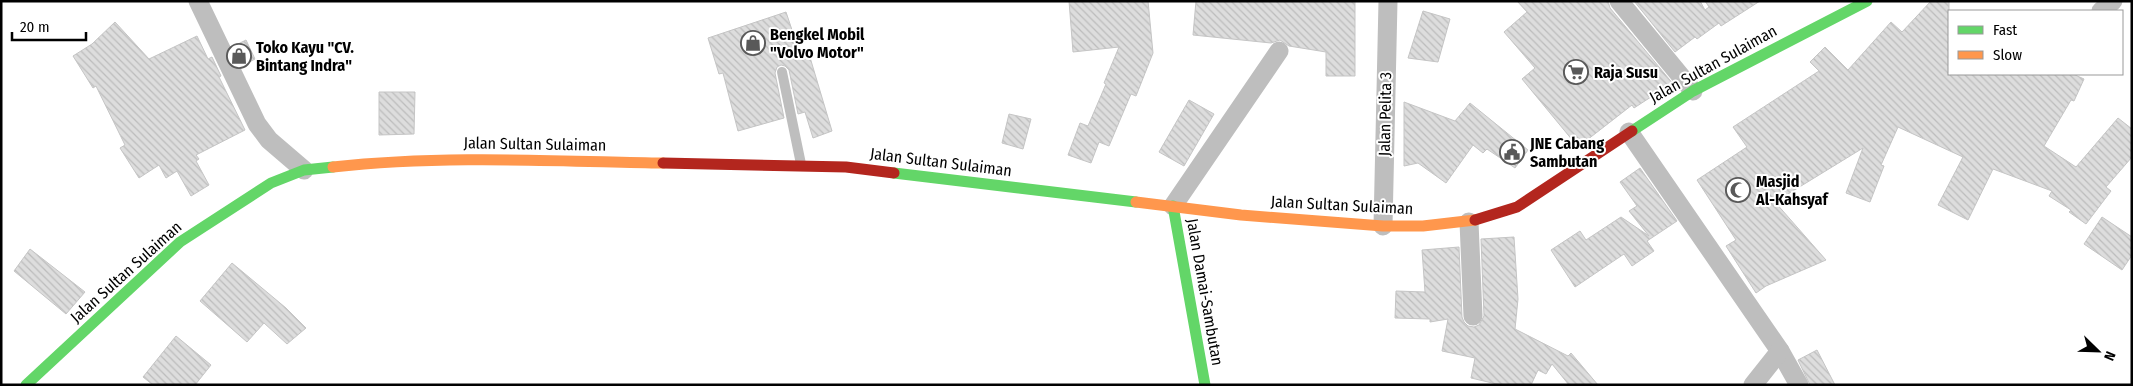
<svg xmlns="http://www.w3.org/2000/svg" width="2133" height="386" font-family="'Fira Sans Condensed',sans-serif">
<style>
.building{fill:url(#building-back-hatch);stroke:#c5c5c5}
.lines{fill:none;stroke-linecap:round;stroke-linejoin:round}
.lane{stroke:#bebebe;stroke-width:10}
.street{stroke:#bebebe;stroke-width:19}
.fast{stroke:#63d668;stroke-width:11}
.slow{stroke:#ff974d;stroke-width:11}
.jam{stroke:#b3261e;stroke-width:11}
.labels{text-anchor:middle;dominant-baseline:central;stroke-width:4;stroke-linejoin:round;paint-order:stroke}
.poi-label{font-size:16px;font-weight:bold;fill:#000;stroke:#fff;text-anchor:start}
.street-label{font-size:16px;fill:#000;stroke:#fff}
</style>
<defs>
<pattern id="building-back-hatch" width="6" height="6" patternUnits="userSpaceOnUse" patternTransform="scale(1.25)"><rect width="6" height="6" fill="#ddd"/><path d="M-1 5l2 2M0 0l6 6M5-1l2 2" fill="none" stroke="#bcbcbc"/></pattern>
</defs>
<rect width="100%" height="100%" fill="#fff"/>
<g class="building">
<polygon points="1069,1 1148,1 1153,53 1136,96 1131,94 1109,146 1099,142 1091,163 1068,155 1080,123 1088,126 1106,84 1104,83 1119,47 1073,52"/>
<polygon points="1196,1 1355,1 1355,76 1326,76 1326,52 1289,46 1280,40 1271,43 1193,35"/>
<polygon points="1517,1 1608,1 1610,8 1674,85 1656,97 1654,95 1634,108 1632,105 1578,147 1522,79 1535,68 1504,32 1527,12"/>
<polygon points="1634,1 1700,1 1705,10 1709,7 1705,1 1760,1 1721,26 1719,23 1697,39 1695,37 1675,52"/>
<polygon points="1931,1 1949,1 1949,74 2073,74 2084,79 2074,101 2071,100 2044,146 2076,167 2118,118 2132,129 2132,157 2106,187 2111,191 2086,224 2069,212 2071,210 2049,196 2052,191 1993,169 1968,220 1938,205 1963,157 1898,127 1881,165 1884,166 1870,202 1846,193 1863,148 1775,202 1826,260 1766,286 1756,293 1726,246 1736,240 1697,180 1747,147 1733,127 1819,71 1810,62 1825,47 1848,70 1891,22 1902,32"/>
<polygon points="1423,11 1450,19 1438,62 1408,58"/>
<polygon points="786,12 801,57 809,54 832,131 813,138 805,112 798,114 789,70 785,66 781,65 777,67 775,73 784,118 738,131 723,73 719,74 708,38"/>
<polygon points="115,22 149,59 197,36 208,59 212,57 221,76 219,77 245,130 196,155 199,159 196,161 209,185 191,196 177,171 166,178 159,165 139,178 120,148 125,145 96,86 93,88 73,56 92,44"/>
<polygon points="246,40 255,59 242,66 232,47"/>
<polygon points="379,92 415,92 414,134 379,135"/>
<polygon points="1189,100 1214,114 1184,166 1159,152"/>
<polygon points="1404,102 1455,121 1470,103 1528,150 1515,168 1487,149 1483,153 1473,145 1446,183 1418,163 1404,166"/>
<polygon points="1009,114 1031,119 1023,149 1002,143"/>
<polygon points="1640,168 1677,221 1647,241 1654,251 1632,266 1624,254 1575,287 1551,250 1580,231 1586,240 1621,217 1649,236 1629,211 1637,206 1620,182"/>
<polygon points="2102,217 2132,237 2132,255 2122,270 2084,244"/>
<polygon points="1514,237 1518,299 1515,329 1568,356 1571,353 1598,385 1569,385 1552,364 1546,374 1538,370 1531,385 1501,385 1471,378 1475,358 1442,351 1448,319 1430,322 1430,319 1395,318 1396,291 1425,292 1422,250 1459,247 1462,317 1464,322 1468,326 1474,327 1479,325 1484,316 1481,239"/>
<polygon points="30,249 85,292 66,314 14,271"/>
<polygon points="232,263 286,308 306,328 287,344 264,323 247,342 200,301"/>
<polygon points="176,336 211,365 195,385 153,385 143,377"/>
<polygon points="1817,350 1835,385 1810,385 1798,360"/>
</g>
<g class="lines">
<polyline class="lane" points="782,72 801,164"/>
<g class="street">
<polyline points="198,1 257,124 269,140 304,170"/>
<polyline points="1619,1 1693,91"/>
<polyline points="2101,11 2113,1"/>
<polyline points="1629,132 1780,351 1799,385"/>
<polyline points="1173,206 1279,51"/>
<polyline points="1469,222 1473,316"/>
<polyline points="1383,226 1388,1"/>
<polyline points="1753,385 1780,351"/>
</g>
<g class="fast">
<polyline points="1632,131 1693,91 1867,1"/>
<polyline points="894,173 1136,202"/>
<polyline points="1173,206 1205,385"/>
<polyline points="26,385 180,242 271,183 304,170 333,167"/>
</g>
<g class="slow">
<path d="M333,167C443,155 553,161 663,163"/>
<polyline points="1136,202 1241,215 1383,226 1423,226 1475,220"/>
</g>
<g class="jam">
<polyline points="663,163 846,167 894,173"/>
<polyline points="1475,220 1517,207 1632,131"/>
</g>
</g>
<defs>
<symbol id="shop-ring" viewBox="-11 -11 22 22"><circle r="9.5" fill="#fff" stroke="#595959" stroke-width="1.5"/><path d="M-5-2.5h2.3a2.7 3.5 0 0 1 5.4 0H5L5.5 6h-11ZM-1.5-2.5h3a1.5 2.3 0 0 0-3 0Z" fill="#595959"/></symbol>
<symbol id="supermarket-ring" viewBox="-11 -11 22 22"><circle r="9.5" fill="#fff" stroke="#595959" stroke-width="1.5"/><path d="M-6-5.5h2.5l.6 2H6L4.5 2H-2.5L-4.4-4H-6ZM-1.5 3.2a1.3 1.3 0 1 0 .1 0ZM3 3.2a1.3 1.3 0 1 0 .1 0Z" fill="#595959"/></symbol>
<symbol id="civic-ring" viewBox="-11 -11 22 22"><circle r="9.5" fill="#fff" stroke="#595959" stroke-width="1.5"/><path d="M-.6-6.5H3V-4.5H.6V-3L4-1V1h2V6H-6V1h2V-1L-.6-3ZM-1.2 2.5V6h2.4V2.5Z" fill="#595959"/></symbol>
<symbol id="mosque-ring" viewBox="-11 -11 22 22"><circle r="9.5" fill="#fff" stroke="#595959" stroke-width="1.5"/><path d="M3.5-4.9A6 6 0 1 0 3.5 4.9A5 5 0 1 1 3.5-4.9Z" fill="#595959"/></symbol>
</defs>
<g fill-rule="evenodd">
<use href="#shop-ring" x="739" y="29" width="28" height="28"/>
<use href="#shop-ring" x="225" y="42" width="28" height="28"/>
<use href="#supermarket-ring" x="1562" y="58" width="28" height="28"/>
<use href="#civic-ring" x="1498" y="138" width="28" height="28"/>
<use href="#mosque-ring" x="1724" y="176" width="28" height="28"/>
</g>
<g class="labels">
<g class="poi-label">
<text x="770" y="34">Bengkel Mobil<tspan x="770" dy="18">"Volvo Motor"</tspan></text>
<text x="256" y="47">Toko Kayu "CV.<tspan x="256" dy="18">Bintang Indra"</tspan></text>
<text x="1594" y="72">Raja Susu</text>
<text x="1530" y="143">JNE Cabang<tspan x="1530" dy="18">Sambutan</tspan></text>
<text x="1756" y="181">Masjid<tspan x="1756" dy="18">Al-Kahsyaf</tspan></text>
</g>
<g class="street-label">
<text transform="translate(1713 64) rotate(-29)">Jalan Sultan Sulaiman</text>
<text transform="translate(1385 114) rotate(-89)">Jalan Pelita 3</text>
<text transform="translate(535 144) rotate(1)">Jalan Sultan Sulaiman</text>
<text transform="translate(941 162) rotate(7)">Jalan Sultan Sulaiman</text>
<text transform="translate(1342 205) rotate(3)">Jalan Sultan Sulaiman</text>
<text transform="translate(126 272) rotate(-42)">Jalan Sultan Sulaiman</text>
<text transform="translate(1205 292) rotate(80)">Jalan Damai-Sambutan</text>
</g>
</g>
<rect width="2133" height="386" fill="none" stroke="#000000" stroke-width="5"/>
<rect x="1948" y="10" width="175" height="65" fill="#ffffff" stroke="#999999"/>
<rect x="1958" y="26" width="25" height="8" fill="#63d668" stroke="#999999"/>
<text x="1993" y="35" font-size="15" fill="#000000">Fast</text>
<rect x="1958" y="51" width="25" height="8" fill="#ff974d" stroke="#999999"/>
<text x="1993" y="60" font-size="15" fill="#000000">Slow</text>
<g transform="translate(2098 351) rotate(113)" stroke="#ffffff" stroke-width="4" paint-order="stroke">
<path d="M0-4L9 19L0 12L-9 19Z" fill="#000000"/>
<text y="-8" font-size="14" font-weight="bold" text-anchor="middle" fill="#000000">N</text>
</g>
<path d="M12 32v8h74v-8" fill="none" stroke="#000000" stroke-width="2.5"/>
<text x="20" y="32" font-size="15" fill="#000000" stroke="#ffffff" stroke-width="4" paint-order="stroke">20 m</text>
</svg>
